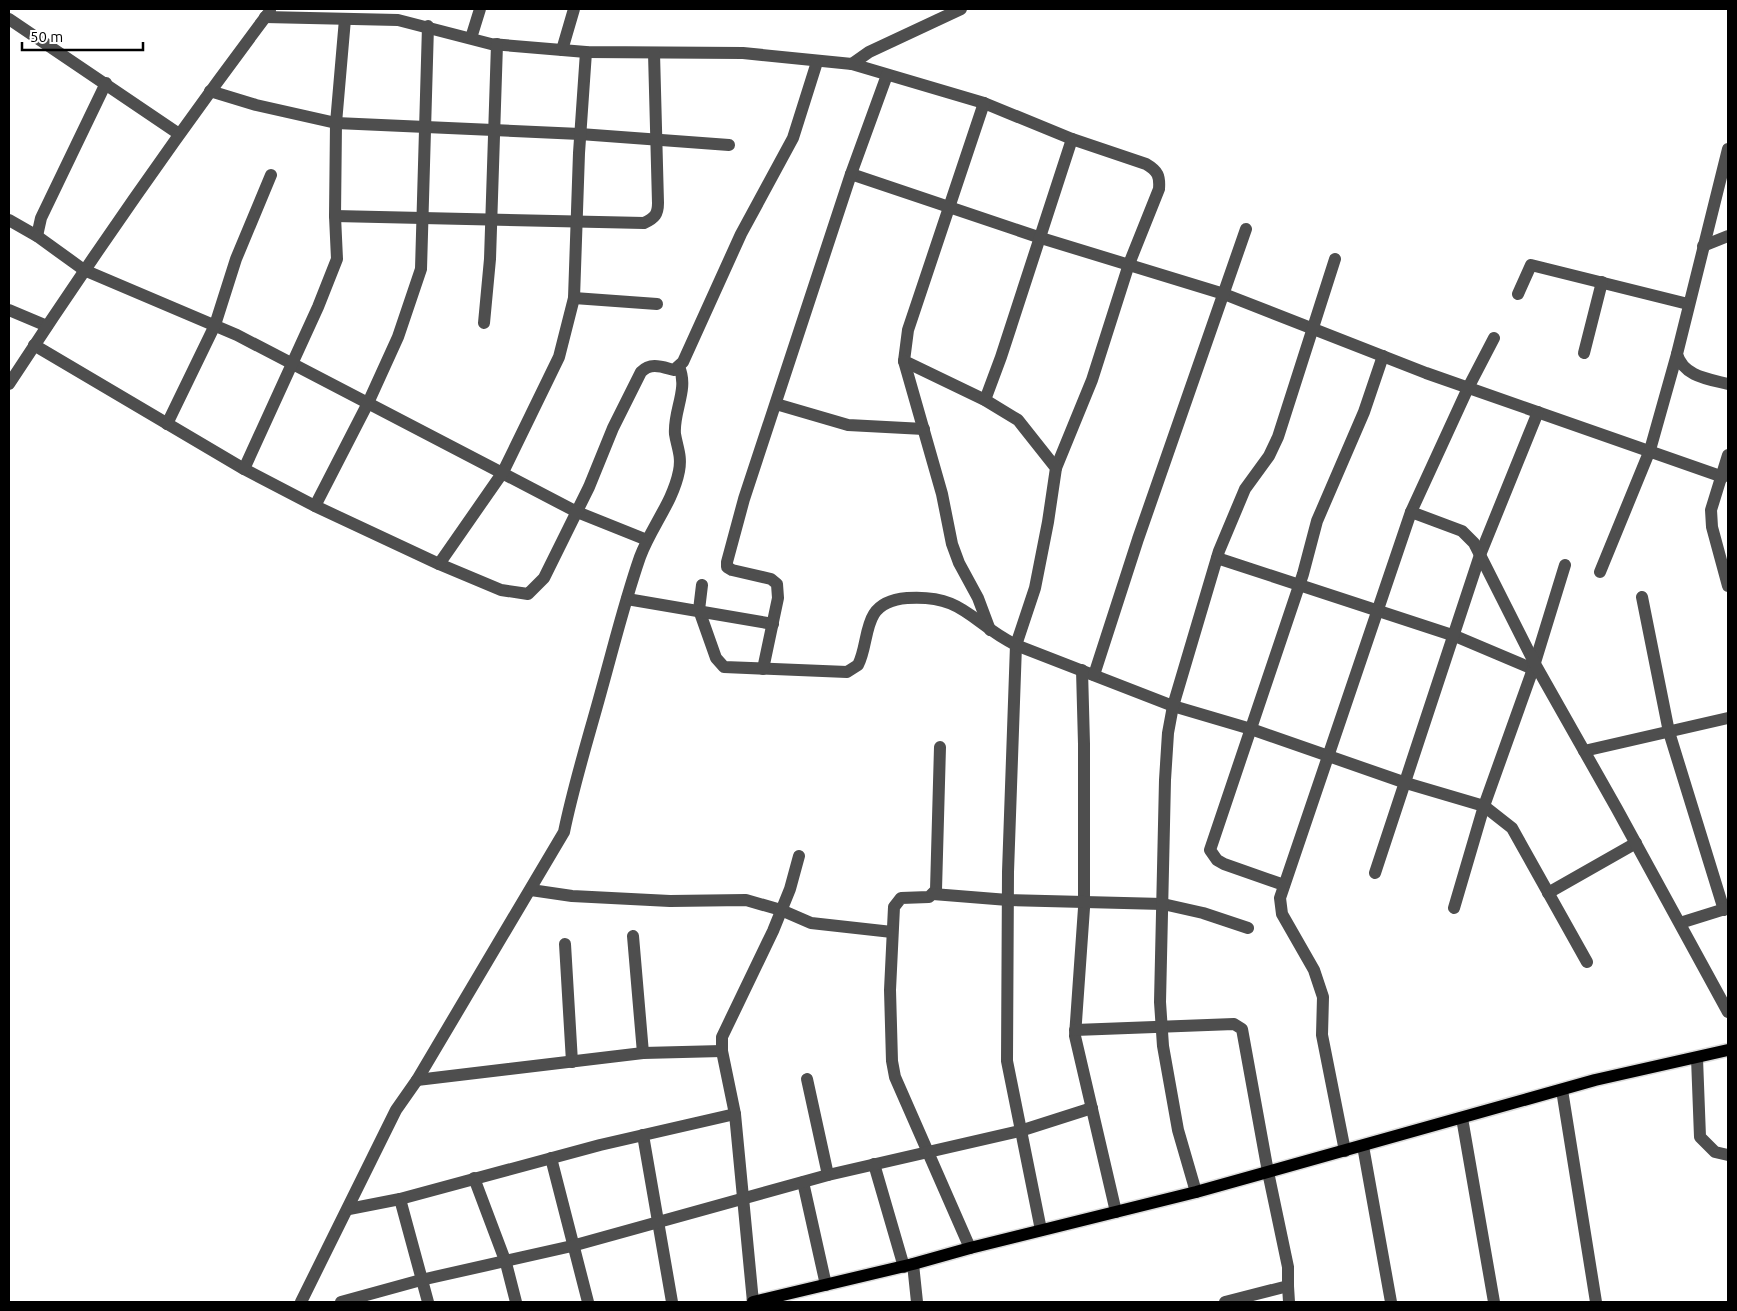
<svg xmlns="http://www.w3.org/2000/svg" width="1737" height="1311" font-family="Ubuntu,sans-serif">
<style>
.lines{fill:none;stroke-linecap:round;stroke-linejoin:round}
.major-casing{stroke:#dbdbdb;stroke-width:15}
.minor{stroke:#4e4e4e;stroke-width:12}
.major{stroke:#000;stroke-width:12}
</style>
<rect width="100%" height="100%" fill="#fff"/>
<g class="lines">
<defs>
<polyline id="major" points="753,1302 913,1264 970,1248 1196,1192 1595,1080 1728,1050"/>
</defs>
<use href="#major" class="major-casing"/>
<g class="minor">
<path d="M265,17L398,20L491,44L586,52L743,53L852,64L984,103L1072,139L1146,164C1158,171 1160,176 1159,189L1129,264L1092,380L1056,468"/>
<polyline points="9,19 179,134"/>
<polyline points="471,38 480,9"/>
<polyline points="562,50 574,9"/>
<polyline points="852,64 869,52 961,9"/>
<polyline points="210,91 256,105 336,123 580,134 729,145"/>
<polyline points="984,103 908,330 904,361 985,400 1018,420 1056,468 1048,522 1035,588 1016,645 1008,872 1007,1061 1041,1230"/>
<path d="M1728,149L1677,354C1683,376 1708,379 1728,384"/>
<polyline points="851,174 1041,238 1224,294 1426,373 1723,477"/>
<path d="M335,216L644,223C655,218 658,214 658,203L654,53"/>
<polyline points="9,220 37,236 41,218 106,83"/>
<polyline points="37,236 84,270 237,335 577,512 647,540"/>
<polyline points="1703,246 1728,236"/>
<polyline points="1518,294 1531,265 1688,304"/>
<polyline points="574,298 657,304"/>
<polyline points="9,310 47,326"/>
<polyline points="484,323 490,259 497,44"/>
<path d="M34,345L244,469L315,506L439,564L501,590L528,594L544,578L589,487L613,428L641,372C651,362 662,367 674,370L683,362L741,234L793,138L817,62"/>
<polyline points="1584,353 1602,282"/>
<polyline points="904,361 942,494 952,544 959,563 978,598 990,630"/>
<path d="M9,384C92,257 178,133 270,11"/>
<polyline points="985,400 1001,357 1072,139"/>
<polyline points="776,404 848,425 924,429"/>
<polyline points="167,424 215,325 236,259 271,175"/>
<polyline points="1728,455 1711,510 1712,527 1728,586"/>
<polyline points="244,469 318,307 337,259 335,216 336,123 345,19"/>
<polyline points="315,506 368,403 398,337 421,269 428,26"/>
<polyline points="1411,512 1468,388 1494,338"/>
<polyline points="1217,558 1455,636 1533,669"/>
<polyline points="439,564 503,472 559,357 574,298 579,153 586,52"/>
<polyline points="1600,572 1650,450 1677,354"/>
<path d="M702,585L699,610L716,658L724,667L847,672L858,665C866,650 865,628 874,614C881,603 895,599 907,598C964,594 971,623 1016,645L1173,706L1251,729L1406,783L1484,806L1512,828L1587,962"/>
<polyline points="1642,597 1669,732 1724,910"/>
<polyline points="627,599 773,624"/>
<polyline points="763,669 778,598 777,584 771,579 732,570 727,567 727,562 744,499 851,174 887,75"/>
<polyline points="1082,670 1084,744 1084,908 1075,1036 1116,1212"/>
<polyline points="1094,675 1138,539 1246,229"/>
<polyline points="940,747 936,890 929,897 901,898 894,907 890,990 892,1061 895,1077 970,1248"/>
<polyline points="1584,751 1728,718"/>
<polyline points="1375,873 1480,555 1538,412"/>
<polyline points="1284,885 1224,864 1217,860 1210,850 1303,574 1317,521 1364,412 1383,356"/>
<polyline points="531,890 572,896 670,901 746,900 781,910 811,923 892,932"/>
<polyline points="1548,893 1636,843"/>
<polyline points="933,894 1008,900 1163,904 1203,913 1248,928"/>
<polyline points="1454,908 1484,806 1533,669 1565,565"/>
<polyline points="1680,923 1728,908"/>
<polyline points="633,936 643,1053"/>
<polyline points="565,944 572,1062"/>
<polyline points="1075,1030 1234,1024 1242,1029 1268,1172 1288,1267 1288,1286 1225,1302"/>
<polyline points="1697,1058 1700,1137 1715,1152 1728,1155"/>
<polyline points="807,1079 828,1175"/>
<polyline points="417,1080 643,1053 722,1051"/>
<polyline points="1562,1090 1596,1302"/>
<polyline points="1462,1118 1494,1302"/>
<polyline points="643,1135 672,1302"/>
<polyline points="1363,1146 1391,1302"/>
<polyline points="1345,1151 1322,1035 1323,997 1314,970 1282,914 1280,898 1411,512 1462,531 1474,543 1535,664 1617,809 1728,1012"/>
<polyline points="551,1158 588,1302"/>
<polyline points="874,1164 904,1267"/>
<polyline points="474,1178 506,1263 516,1302"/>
<polyline points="803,1182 826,1285"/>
<polyline points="1196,1192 1178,1130 1163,1046 1160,1002 1165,780 1168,733 1173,706 1219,551 1245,489 1269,456 1278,437 1335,259"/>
<polyline points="400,1199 428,1302"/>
<polyline points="349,1209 400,1199 600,1145 735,1114"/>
<polyline points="913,1264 917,1302"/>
<polyline points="1288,1286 1289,1302"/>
<path d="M301,1302L396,1110L417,1080L564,832C574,783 589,736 602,688C614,645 625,600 640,557C651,527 673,502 679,471C682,456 677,447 675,434C673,411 689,389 679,367"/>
<polyline points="341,1302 421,1280 572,1246 828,1175 1020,1131 1092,1108"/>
<polyline points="753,1302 735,1114 722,1051 722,1037 773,931 790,889 799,856"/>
</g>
<use href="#major" class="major"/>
</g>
<rect width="1737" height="1311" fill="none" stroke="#000000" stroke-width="20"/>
<path d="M22 42v8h121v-8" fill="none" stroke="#000000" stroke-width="2.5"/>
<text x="30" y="42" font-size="15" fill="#000000" stroke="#ffffff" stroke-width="4" paint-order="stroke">50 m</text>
</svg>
